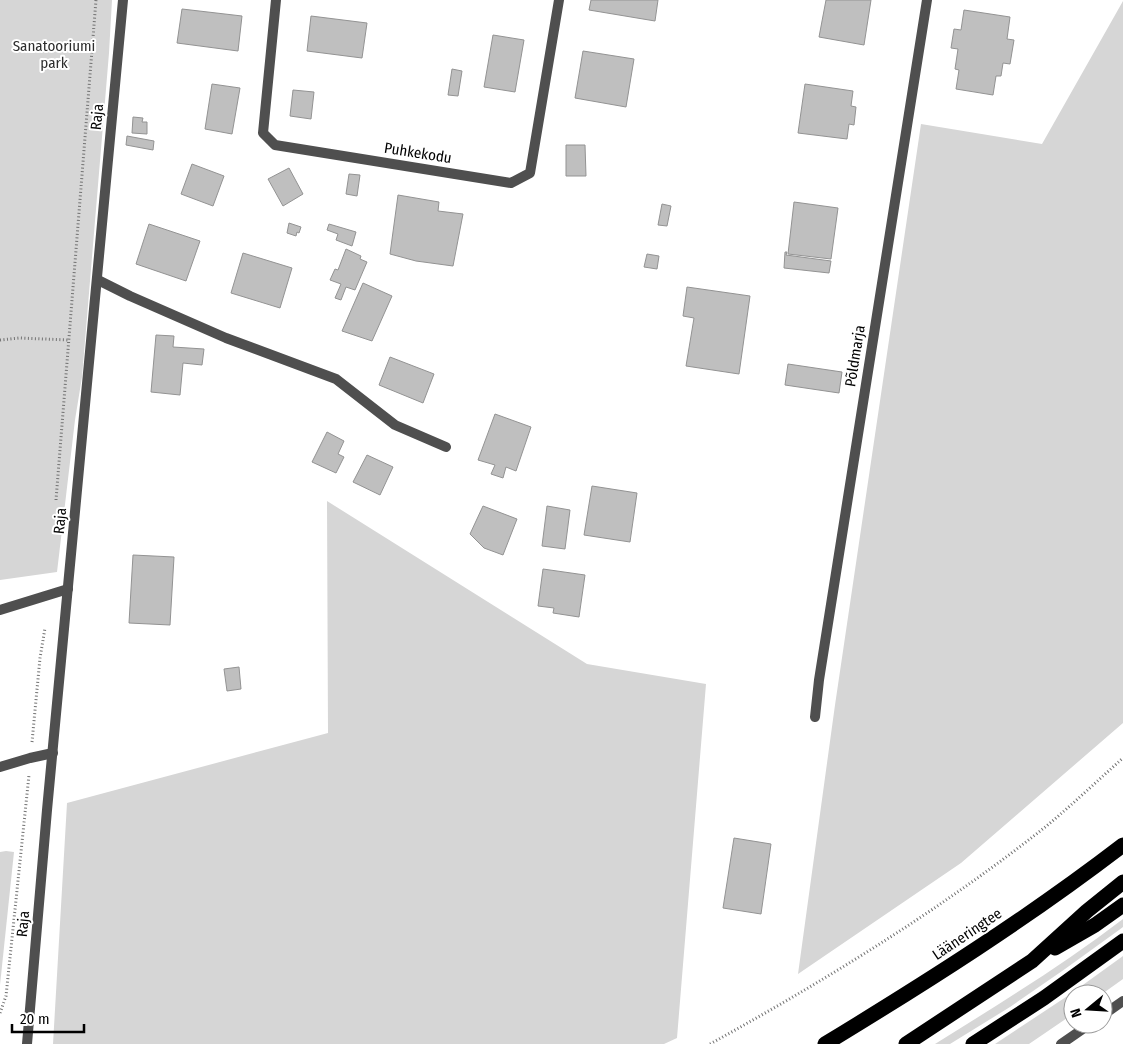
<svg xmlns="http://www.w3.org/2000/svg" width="1123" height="1044" font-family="'Fira Sans Condensed',sans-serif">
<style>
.green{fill:#d6d6d6}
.building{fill:#bfbfbf;stroke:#939393}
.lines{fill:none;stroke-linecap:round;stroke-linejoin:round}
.path{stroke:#717171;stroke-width:3;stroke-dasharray:1 2.5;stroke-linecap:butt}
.lane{stroke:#4f4f4f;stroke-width:10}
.street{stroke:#4f4f4f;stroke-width:10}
.highway{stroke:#000;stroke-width:15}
.labels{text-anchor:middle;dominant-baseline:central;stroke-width:4;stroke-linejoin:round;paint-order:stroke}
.park-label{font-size:15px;fill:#2d2d2d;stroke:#fff}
.street-label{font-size:15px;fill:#000;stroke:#fff}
</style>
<rect width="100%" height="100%" fill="#fff"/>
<g class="green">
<polygon points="0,0 112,0 109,53 82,377 75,420 57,572 0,580"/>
<polygon points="1123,1 1123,723 961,863 798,974 835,705 921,124 1042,144"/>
<polygon points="327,501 587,664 706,684 677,1038 664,1044 53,1044 67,803 328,733"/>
<polygon points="6,851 14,852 0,985 0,852"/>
<path d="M1123,919V927L1119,930L1065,969L1010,1007L950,1044H935C999,1004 1063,965 1123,919Z"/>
<polygon points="1123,956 1123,979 1102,994 1073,994 1073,1014 1029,1044 995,1044 1069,995"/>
</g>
<g class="building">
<polygon points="591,0 658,0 655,21 589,10"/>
<polygon points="826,0 871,0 864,45 819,37"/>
<polygon points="182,9 242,16 238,51 177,43"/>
<polygon points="964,10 1010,17 1007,39 1014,40 1010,64 1003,63 1001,76 996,76 993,95 956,89 959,70 955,69 958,49 951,48 954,29 961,30"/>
<polygon points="311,16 367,23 362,58 307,51"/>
<polygon points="493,35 524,40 515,92 484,87"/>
<polygon points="583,51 634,59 626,107 575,98"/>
<polygon points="452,69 462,71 458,96 448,95"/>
<polygon points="212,84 240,88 232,134 205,129"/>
<polygon points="805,84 853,91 851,106 856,107 854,125 849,124 847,139 798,133"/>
<polygon points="293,90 314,92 311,119 290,116"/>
<polygon points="133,117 143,118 142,122 147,122 147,134 132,133"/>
<polygon points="127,136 154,141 153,150 126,145"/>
<polygon points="566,145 585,145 586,176 566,176"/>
<polygon points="192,164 224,176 213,206 181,194"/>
<polygon points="289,168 303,194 283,206 268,179"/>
<polygon points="349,174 360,175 357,196 346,194"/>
<polygon points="398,195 439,202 438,211 463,214 453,266 416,261 390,254"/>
<polygon points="794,202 838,208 831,259 788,254"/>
<polygon points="662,204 671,206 667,226 658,225"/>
<polygon points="289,223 301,227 299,233 297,232 296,236 287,233"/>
<polygon points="149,224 200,241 186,281 136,264"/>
<polygon points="329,224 356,232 352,246 336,240 338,234 327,230"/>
<polygon points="346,249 361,256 360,259 367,262 355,290 346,287 341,300 335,298 341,284 330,280 335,269 338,270"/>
<polygon points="785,252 787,252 786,255 831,261 829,273 784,268"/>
<polygon points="243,253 292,268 280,308 231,293"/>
<polygon points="647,254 659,256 657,269 644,267"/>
<polygon points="363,283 392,296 372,341 342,331"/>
<polygon points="687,287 750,296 739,374 686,366 694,318 683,316"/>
<polygon points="156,335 174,336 173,347 204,349 202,365 183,363 180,395 151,392"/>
<polygon points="390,357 434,374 423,403 379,385"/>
<polygon points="788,364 842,372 839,393 785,385"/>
<polygon points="495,414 531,427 516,471 506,467 503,478 491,474 495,465 478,460"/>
<polygon points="327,432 344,441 338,454 344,457 336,473 312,462"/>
<polygon points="367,455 393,467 380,495 353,482"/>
<polygon points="592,486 637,493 630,542 584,535"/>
<polygon points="483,506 517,519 503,555 484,548 470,534"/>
<polygon points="547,506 570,510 565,549 542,546"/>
<polygon points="133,555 174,557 170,625 129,623"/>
<polygon points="543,569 585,575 579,617 553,613 554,608 538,606"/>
<polygon points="239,667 241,689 227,691 224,669"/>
<polygon points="734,838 771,844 761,914 723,908"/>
</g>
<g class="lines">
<g class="path">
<polyline points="0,340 19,338 69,340"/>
<polyline points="56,500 96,0"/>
<polyline points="32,742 40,658 45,628"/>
<polyline points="0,1013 6,996 29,775"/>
<path d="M710,1044C826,980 940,910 1044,828C1071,806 1097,781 1123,758"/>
</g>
<g class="lane">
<polyline points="98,280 130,296 226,338 336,379 395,425 446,447"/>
<polyline points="0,610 68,589"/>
<polyline points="0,767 30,758 53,753"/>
</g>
<g class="street">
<polyline points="276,0 263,133 275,145 511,183 530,173 559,0"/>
<polyline points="815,717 819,680 927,0"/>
<polyline points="1103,1015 1123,1001"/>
<polyline points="27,1044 47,810 123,0"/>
<polyline points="1061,1044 1090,1024"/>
</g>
<g class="highway">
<polyline points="1055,948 1095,925 1123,905"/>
<path d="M825,1044C927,982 1028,918 1123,845"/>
<polyline points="906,1044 1032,961 1087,911 1123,882"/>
<polyline points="973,1044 1044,998 1123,941"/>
</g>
</g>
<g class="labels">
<g class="park-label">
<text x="54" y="46">Sanatooriumi<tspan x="54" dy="17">park</tspan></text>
</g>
<g class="street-label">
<text transform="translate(97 117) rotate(-85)">Raja</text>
<text transform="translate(418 153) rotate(9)">Puhkekodu</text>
<text transform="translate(855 356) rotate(-81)">Põldmarja</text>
<text transform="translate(60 521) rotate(-85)">Raja</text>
<text transform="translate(23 924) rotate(-85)">Raja</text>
<text transform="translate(967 934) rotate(-34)">Lääneringtee</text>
</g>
</g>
<g transform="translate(1088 1009) rotate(252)"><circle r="24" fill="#ffffff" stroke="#999999"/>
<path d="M0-4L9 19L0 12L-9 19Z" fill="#000000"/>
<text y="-8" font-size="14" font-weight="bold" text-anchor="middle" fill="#000000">N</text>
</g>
<path d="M12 1024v8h72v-8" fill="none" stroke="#000000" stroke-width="2.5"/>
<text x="20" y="1024" font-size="15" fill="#000000" stroke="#ffffff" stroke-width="4" paint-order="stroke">20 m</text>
</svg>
